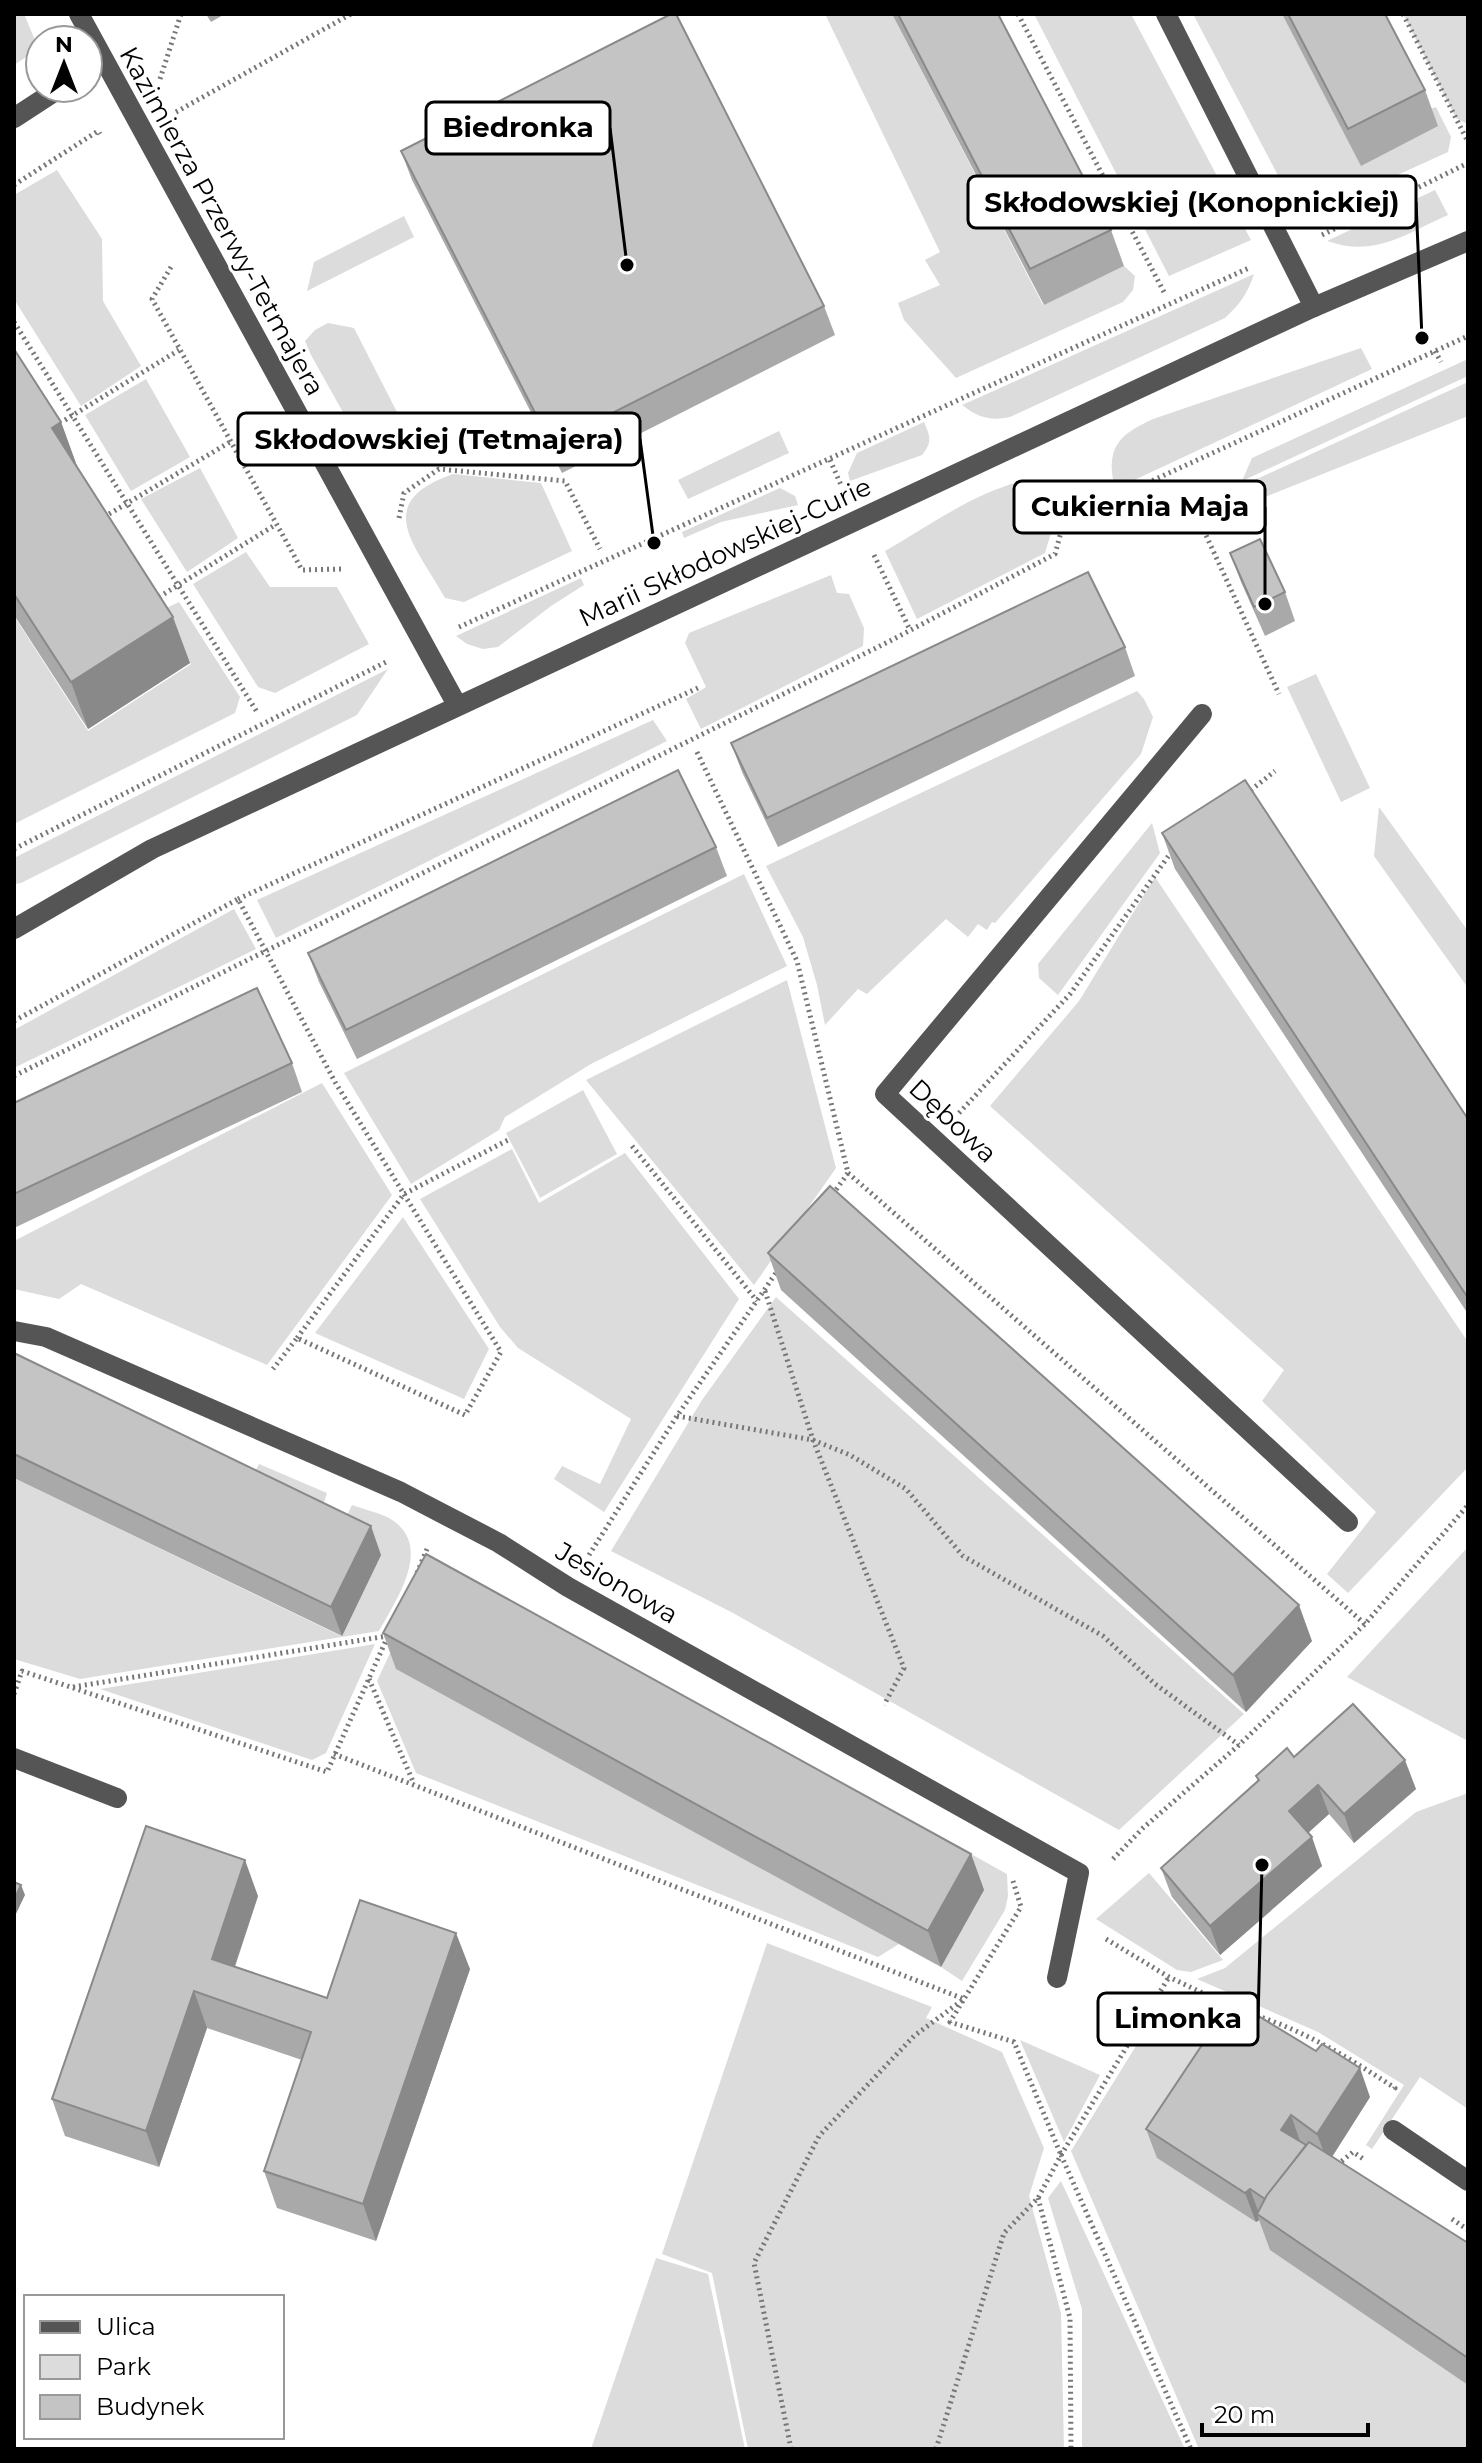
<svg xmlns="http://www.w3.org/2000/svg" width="1482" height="2463" font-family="Montserrat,sans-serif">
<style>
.green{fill:#dcdcdc}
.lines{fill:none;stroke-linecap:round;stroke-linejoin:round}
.path{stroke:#777;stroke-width:5;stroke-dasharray:2 4;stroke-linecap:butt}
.minor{stroke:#555;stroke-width:20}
.wall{fill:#a9a9a9}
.shaded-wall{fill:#898989}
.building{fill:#c4c4c4;stroke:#898989;stroke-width:2}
.labels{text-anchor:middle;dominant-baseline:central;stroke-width:6;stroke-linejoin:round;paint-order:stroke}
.street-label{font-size:26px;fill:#000;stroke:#fff}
.leader{fill:none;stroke:#000;stroke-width:3}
.callout-dot{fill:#000;stroke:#fff;stroke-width:3}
.callout{fill:#fff;stroke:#000;stroke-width:3}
.callout-label{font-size:28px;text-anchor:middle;font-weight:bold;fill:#000}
</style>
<rect width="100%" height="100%" fill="#fff"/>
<g class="green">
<polygon points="14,14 24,14 37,45 34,52 14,65"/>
<polygon points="825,14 892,14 1043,305 1124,266 1135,276 1133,290 1123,302 956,378 904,320 898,303 940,285 925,260 940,252"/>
<polygon points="1034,14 1131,14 1251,240 1169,276"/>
<polygon points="1193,14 1282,14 1361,165 1430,109 1436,107 1451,137 1448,152 1301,219"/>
<polygon points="1403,14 1468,14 1468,124 1456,118"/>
<polygon points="57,170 102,239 103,301 141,366 81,406 14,299 14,195"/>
<path d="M1435,190L1448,215C1405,234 1375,258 1327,241Z"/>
<polygon points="404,216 414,237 307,291 314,262"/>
<path d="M1254,274C1248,293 1240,304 1225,318L1010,417C990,421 979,418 962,405Z"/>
<polygon points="328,323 354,328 400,418 398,438 386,451 368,457 311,355 305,341 315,330"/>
<path d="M1361,348L1372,369L1115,489C1105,448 1118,435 1153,419Z"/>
<polygon points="1468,359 1468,376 1242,481 1252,458"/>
<polygon points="146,379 190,457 131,491 85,415"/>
<polygon points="1468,382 1468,416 1250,503 1245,492 1246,484"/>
<path d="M924,422C930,436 933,442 922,455L850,481L848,473L857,453Z"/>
<polygon points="779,431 789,453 688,499 678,480"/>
<polygon points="200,468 238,538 187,572 141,499"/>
<path d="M453,474L541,483L572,551L464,602L445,598C415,544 371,503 453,474Z"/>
<path d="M1026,480L1044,486L1068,509L1056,516L1045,553L917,619L885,551C930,525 975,492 1026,480Z"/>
<polygon points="780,488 795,496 798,505 721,522 684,538 682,532"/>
<polygon points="246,552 270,587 337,587 369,644 275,693 258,687 193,584"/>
<polygon points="831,575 837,593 849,594 864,628 863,646 701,729 686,699 706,687 685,643 689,633"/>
<polygon points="581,578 584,585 551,606 498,647 483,649 467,644 456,636"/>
<polygon points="179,602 240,697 235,713 14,824 14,616 88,731 191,664 158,612"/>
<polygon points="388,669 357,715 21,883 14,884 14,858"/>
<polygon points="1316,674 1370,788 1341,802 1287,687"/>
<polygon points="1137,691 1144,699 1153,717 1141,754 995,923 992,922 987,930 978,924 968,937 946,919 867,994 858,989 825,1025 817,985 803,937 766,866"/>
<polygon points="653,720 667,741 276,938 257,900"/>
<polygon points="1379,807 1468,931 1468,988 1374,856"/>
<polygon points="1152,823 1160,853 1058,995 1039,978 1038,964"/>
<polygon points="744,874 787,966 591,1064 505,1117 499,1130 411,1184 344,1073"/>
<polygon points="1155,877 1468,1342 1468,1467 1348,1593 1327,1574 1376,1512 1262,1401 1284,1370 990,1106 1079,1001"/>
<polygon points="234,909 256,949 14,1068 14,1030"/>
<polygon points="787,980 836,1168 754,1285 586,1080"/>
<polygon points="322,1083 392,1195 267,1365 81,1284 59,1299 14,1289 14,1241"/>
<polygon points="583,1090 617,1154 540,1198 506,1133"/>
<polygon points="512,1149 539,1203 625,1153 739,1299 604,1512 554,1479 562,1466 600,1484 631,1419 518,1348 500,1327 420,1199"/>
<polygon points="403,1217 489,1349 464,1399 315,1333"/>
<polygon points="776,1297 1244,1714 1119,1830 733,1613 611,1551 702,1400"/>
<polygon points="259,1464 327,1493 317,1524 246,1489"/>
<path d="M14,1478L341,1636L338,1534L352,1505C363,1509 376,1512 387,1517C436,1543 397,1598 379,1631L80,1679L14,1659Z"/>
<polygon points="1468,1547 1468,1741 1347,1677"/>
<polygon points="433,1561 899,1944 878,1957 416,1773 377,1681"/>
<polygon points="375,1644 326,1753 312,1760 100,1689"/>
<polygon points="1468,1793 1468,2109 1420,2077 1372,2149 1366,2145 1404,2085 1318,2032 1197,1979 1225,1968 1416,1812"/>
<polygon points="962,1849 1007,1874 1008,1896 1005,1910 962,1981 941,1967 984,1890"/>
<polygon points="1149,1873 1223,1960 1191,1972 1177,1970 1096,1919"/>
<polygon points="767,1943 932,2007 926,2018 1002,2052 1044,2148 1029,2196 1061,2313 1064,2449 748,2449 712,2273 662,2254"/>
<polygon points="1170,1991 1242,2029 1255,2222 1261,2218 1468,2385 1468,2449 1199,2449 1071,2151"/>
<polygon points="1020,2040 1100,2075 1064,2142"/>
<polygon points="1061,2181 1185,2449 1082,2449 1082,2309 1048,2198"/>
<polygon points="656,2258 708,2274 745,2449 591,2449"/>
</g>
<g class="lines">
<g class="path">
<polyline points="1018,14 1165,294"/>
<polyline points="1403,14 1468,142"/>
<polyline points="160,79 181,14"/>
<polyline points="176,112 351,14"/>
<polyline points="14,185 98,131 100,134"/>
<polyline points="1322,235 1468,163"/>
<polyline points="171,267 152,299 302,570 341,569"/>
<polyline points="14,322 257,712"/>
<polyline points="1435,351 1441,362"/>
<polyline points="65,420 179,350"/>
<polyline points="830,460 841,485"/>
<polyline points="1181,481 1279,694"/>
<polyline points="104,517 230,442"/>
<polyline points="399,518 404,493 439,469 565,481 600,549"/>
<polyline points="874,555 910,630"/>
<polyline points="159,597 275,525"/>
<polyline points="459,627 1251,267"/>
<polyline points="697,752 797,961 848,1173 833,1194"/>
<polyline points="1246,794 1275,771"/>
<polyline points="14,849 388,661"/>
<polyline points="238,899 700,687"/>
<polyline points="14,1021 238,899 335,1082 501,1352 465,1415 297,1338 273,1369"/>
<polyline points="14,1076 888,642 1055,554 1064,521 1468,336"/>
<polyline points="959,1113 1070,994 1172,851"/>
<polyline points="632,1146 757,1301"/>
<polyline points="848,1173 1365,1624"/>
<polyline points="765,1291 813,1440 904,1668 884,1705"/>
<polyline points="297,1338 404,1194 508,1140"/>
<polyline points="677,1416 813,1440 850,1455 906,1489 963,1556 1103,1636 1155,1684 1239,1745"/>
<polyline points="589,1555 677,1416 778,1270"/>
<polyline points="417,1573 427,1549"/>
<polyline points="369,1679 414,1784"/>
<polyline points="73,1687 387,1636"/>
<polyline points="14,1694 22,1671 327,1772 388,1636"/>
<polyline points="334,1754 964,1999 950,2022 1014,2042 1061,2155"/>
<polyline points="1113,1859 1143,1828 1239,1745 1365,1624 1468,1505"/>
<polyline points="1106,1939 1169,1977 1234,2008"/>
<path d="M1251,2014C1304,2030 1349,2058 1395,2088L1392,2091"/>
<polyline points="1061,2155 1169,1977"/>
<polyline points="1337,2165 1353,2152 1365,2160"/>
<polyline points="1038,2198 1070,2318 1071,2449"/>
<polyline points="1452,2219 1468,2230"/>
<polyline points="791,2449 754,2263 819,2136 914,2036 964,1999 1021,1907 1013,1881"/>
<polyline points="936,2449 1004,2233 1038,2198 1061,2155 1191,2449"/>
</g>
<g class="minor">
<polyline points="79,14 457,705"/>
<polyline points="1166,14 1314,307"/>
<polyline points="14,118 60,88"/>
<polyline points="1202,714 885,1094 1348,1522"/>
<polyline points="14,929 152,849 1314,307 1468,241"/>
<polyline points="14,1331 46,1337 401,1492 499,1543 568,1587 1079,1873 1057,1978"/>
<polyline points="14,1758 117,1798"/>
<polyline points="1393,2130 1468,2181"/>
</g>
</g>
<g class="wall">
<polygon points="206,14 225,14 211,22"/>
<polygon points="892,14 998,14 1111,230 1124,266 1044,305"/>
<polygon points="1282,14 1385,14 1425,90 1438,126 1361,166"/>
<polygon points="401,151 824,306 835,335 562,473 412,180"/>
<polygon points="14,349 61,422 78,469 190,663 88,729 14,615"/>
<polygon points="1230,553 1285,592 1295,621 1265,636 1241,582"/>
<polygon points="1125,647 1135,676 778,847 742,772 731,743"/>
<polygon points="1162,833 1468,1119 1468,1314 1175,869"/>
<polygon points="716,847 727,876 357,1059 319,982 308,953"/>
<polygon points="292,1063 302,1092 14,1228 14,1103"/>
<polygon points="768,1253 1312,1641 1246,1712 781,1290"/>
<polygon points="14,1353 381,1555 342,1636 14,1478"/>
<polygon points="383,1633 971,1854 984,1890 941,1967 396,1669"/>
<polygon points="1294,1757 1416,1789 1354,1843 1329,1814 1308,1833 1322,1866 1220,1955 1172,1897 1161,1868 1258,1781 1256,1776"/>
<polygon points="258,1896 235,1967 327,1998 470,1969 376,2241 277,2208 264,2171 302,2060 207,2028 159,2167 65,2136 52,2099"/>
<polygon points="1370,2097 1332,2157 1468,2243 1468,2385 1270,2250 1259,2220 1256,2222 1157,2158 1146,2129"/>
</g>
<g class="shaded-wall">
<polygon points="61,422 78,469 69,475 52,428"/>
<polygon points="173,617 190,663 88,729 71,682"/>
<polygon points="371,1526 381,1555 342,1636 331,1607"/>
<polygon points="1299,1605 1312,1641 1246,1712 1233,1675"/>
<polygon points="1405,1760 1416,1789 1354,1843 1344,1814"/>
<polygon points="1318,1785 1329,1814 1300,1840 1289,1811"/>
<polygon points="1312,1837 1322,1866 1220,1955 1210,1926"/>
<polygon points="971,1854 984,1890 941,1967 928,1931"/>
<polygon points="245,1860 258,1896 225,1995 212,1959"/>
<polygon points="21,1885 25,1895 14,1918 14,1900"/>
<polygon points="456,1933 470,1969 376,2241 363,2204"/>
<polygon points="194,1991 207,2028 159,2167 146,2131"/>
<polygon points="1360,2068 1370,2097 1328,2163 1317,2134"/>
<polygon points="1291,2115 1301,2144 1281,2130"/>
<polygon points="1250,2189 1260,2216 1257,2214 1259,2220 1256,2222 1245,2193"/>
</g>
<g class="building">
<polygon points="671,14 676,14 824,306 551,444 401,151"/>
<polygon points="898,14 998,14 1111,230 1030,269"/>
<polygon points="1288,14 1385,14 1425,90 1348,129"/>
<polygon points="14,349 61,422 52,428 173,617 71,682 14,594"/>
<polygon points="1260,539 1285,592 1254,607 1230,553"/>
<polygon points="1088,572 1125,647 767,818 731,743"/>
<polygon points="678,770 716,847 346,1030 308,953"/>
<polygon points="1245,780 1468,1119 1468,1298 1162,833"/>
<polygon points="257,988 292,1063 14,1194 14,1103"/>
<polygon points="830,1186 1299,1605 1233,1675 768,1253"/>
<polygon points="14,1353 371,1526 331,1607 14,1454"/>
<polygon points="426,1554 971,1854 928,1931 383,1633"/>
<polygon points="1353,1704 1405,1760 1344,1814 1318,1785 1289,1811 1312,1837 1210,1926 1161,1868 1259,1780 1256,1776 1287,1748 1294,1757"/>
<polygon points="146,1826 245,1860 212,1959 327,1998 360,1900 456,1933 363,2204 264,2171 311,2032 194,1991 146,2131 52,2099"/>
<polygon points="14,1882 21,1885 14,1900"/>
<polygon points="1232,2000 1316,2051 1322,2044 1360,2068 1317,2134 1291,2115 1281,2130 1306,2145 1265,2199 1250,2189 1245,2193 1146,2129"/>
<polygon points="1309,2142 1468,2243 1468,2358 1257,2214 1267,2195"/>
</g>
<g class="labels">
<g class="street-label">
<text transform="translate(222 221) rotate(61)">Kazimierza Przerwy-Tetmajera</text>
<text transform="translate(725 552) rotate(-25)">Marii Skłodowskiej-Curie</text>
<text transform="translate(953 1121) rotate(43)">Dębowa</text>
<text transform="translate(617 1583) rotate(30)">Jesionowa</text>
</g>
</g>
<path class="leader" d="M627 265L610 128M1422 338L1416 202M654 543L640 439M1265 604L1265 507M1262 1865L1258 2019"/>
<g class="callout-dot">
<circle cx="627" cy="265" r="8"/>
<circle cx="1422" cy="338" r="8"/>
<circle cx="654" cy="543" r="8"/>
<circle cx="1265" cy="604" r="8"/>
<circle cx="1262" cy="1865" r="8"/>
</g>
<g class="callout">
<rect x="426" y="102" width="184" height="52" rx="8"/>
<rect x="968" y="176" width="448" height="52" rx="8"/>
<rect x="238" y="413" width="402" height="52" rx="8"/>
<rect x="1014" y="481" width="251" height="52" rx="8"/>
<rect x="1098" y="1993" width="160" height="52" rx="8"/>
</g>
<g class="callout-label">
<text x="518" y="137">Biedronka</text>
<text x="1192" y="212">Skłodowskiej (Konopnickiej)</text>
<text x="439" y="449">Skłodowskiej (Tetmajera)</text>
<text x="1140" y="516">Cukiernia Maja</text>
<text x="1178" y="2028">Limonka</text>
</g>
<rect width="1482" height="2463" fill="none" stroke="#000000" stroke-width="32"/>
<rect x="24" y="2295" width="260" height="144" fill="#ffffff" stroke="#999999" stroke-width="2"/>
<rect x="40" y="2321" width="40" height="12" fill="#555555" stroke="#999999" stroke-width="2"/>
<text x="96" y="2335" font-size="24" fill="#000000">Ulica</text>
<rect x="40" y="2355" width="40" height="24" fill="#dcdcdc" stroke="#999999" stroke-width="2"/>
<text x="96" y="2375" font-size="24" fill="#000000">Park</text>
<rect x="40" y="2395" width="40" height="24" fill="#c4c4c4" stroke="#999999" stroke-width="2"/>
<text x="96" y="2415" font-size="24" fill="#000000">Budynek</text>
<g transform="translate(64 64)"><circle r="38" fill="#ffffff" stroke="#999999" stroke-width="2"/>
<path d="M0-6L14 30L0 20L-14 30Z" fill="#000000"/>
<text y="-12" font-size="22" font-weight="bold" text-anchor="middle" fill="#000000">N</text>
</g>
<path d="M1202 2423v12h166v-12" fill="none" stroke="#000000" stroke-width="4"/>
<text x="1214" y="2423" font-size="24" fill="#000000" stroke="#ffffff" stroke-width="6" paint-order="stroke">20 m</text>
</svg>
